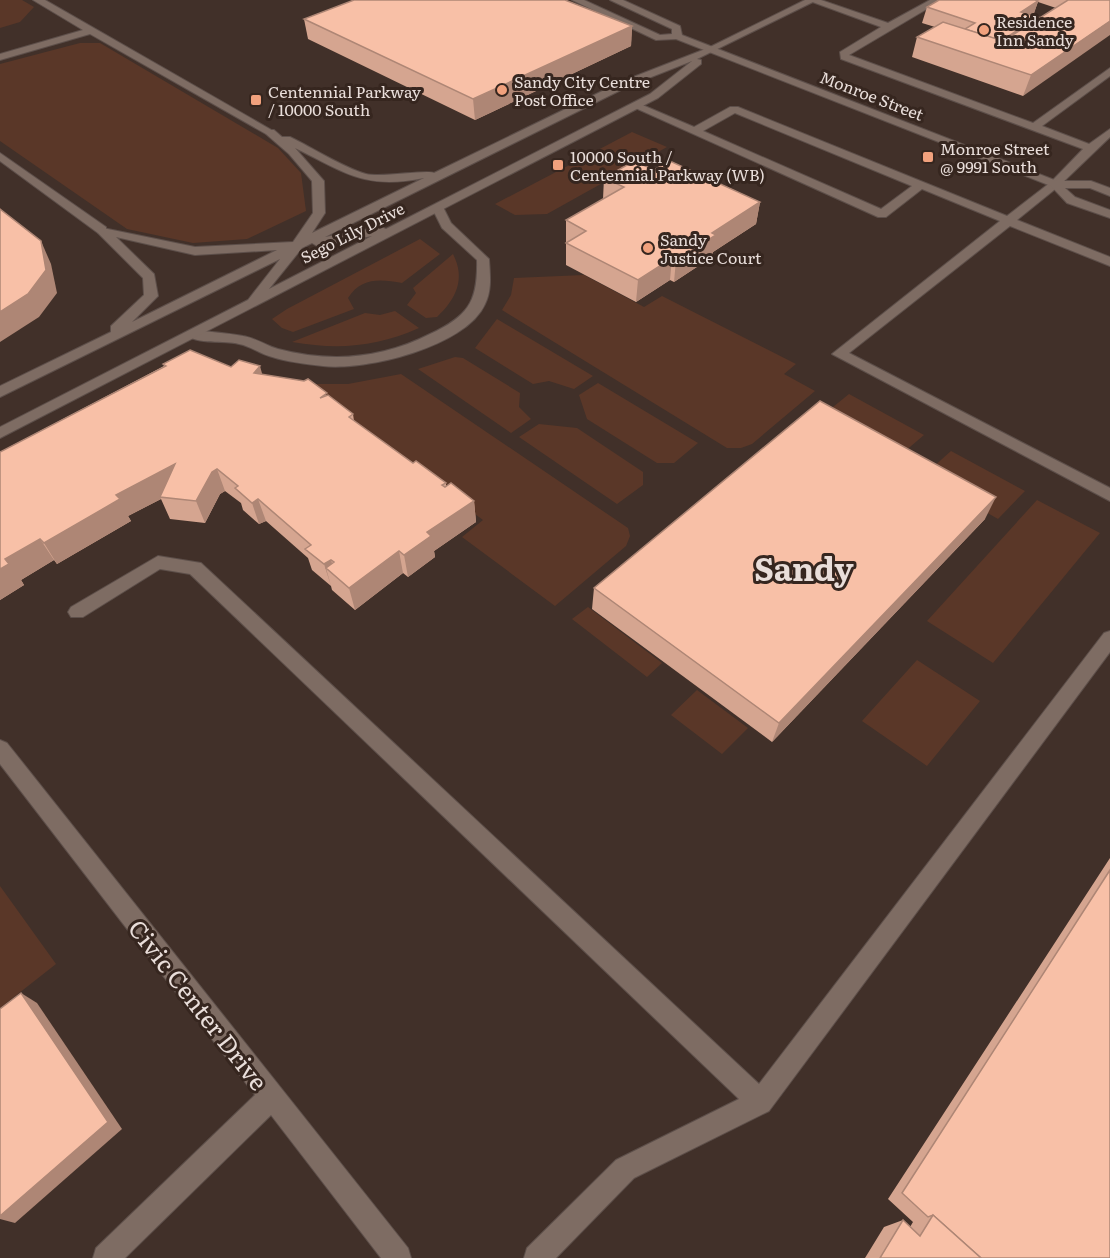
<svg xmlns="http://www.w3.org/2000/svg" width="1110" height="1258" font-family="Literata,serif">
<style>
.green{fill:#5a3728}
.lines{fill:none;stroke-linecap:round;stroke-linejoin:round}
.service-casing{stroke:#5d4f4a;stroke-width:2}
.minor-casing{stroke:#5d4f4a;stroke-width:2}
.tertiary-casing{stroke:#5d4f4a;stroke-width:2}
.secondary-casing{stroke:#5d4f4a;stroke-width:2}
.service{fill:#7e6c63;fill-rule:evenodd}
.minor{fill:#7e6c63;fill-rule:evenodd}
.tertiary{fill:#7e6c63;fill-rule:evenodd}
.secondary{fill:#7e6c63;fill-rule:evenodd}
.wall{fill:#d5a590;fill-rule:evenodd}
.shaded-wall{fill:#ae8675}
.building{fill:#f8c0a7;stroke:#ae8675;stroke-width:1.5}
.poi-dot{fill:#f1a17d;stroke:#36261f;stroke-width:2}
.labels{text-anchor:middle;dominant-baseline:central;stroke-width:6;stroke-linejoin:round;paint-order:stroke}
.far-poi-label{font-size:16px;fill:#e9deda;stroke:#36261f;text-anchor:start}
.far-street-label{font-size:16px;fill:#e9deda;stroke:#36261f}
.near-street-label{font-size:24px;fill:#e9deda;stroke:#36261f}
.town-label{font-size:32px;font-weight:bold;fill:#e9deda;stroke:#36261f}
</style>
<rect width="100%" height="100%" fill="#413029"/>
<g class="green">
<polygon points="0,0 22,0 34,7 20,22 0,28"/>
<polygon points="80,43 100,43 278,148 301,173 306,211 247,239 193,243 127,229 0,141 0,64"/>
<polygon points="632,132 667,147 547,214 515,215 495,204"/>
<path d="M420,239L440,254L402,283C381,279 361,277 348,298L354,309L293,332L282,328L272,319L287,309Z"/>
<path d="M453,254C466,279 456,299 437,317L426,318L407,305L416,293L413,288Z"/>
<polygon points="584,275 644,307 662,296 796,364 784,374 815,391 752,444 741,448 727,448 502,310 511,295 514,278"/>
<path d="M395,311L419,328C376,347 338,350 292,342L365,313L380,315Z"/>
<polygon points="497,319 593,376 574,389 549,381 533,384 475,348"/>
<polygon points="455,357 463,358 520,393 519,407 531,419 511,433 418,369"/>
<polygon points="401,374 628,528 630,536 626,546 555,606 462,537 483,520 310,391 314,384 348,384"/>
<polygon points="598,383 698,443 674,463 657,463 587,419 579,395"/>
<polygon points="849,394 924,435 897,458 822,416"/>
<polygon points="539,424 577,428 643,472 643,485 617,504 519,437"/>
<polygon points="951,451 1025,491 998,519 923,476"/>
<polygon points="1037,500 1100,533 993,663 927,621"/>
<polygon points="588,607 662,663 647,677 572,619"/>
<polygon points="917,660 980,701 927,766 862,721"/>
<polygon points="697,690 748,728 722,754 671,715"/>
<polygon points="0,886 56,964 0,1008"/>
</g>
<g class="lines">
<defs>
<g id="service">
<path d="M807,0H821L888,23L930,0H942L849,55L1033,123L1110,68V76L1042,126L1089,144L1110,129V137L1059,186L1017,220L1110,257V266L1010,226L849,353L1110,488V501L832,354L1000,221L922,189L886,217H878L631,106L640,104L694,127L730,107H738L1007,216L1051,182L1083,149L841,59L840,52L881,27ZM735,113L912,186L881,209L703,131Z"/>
<polygon points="158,556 201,563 759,1084 1104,633 1110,631 1110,652 769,1111 634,1178 556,1258 524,1258 527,1248 616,1160 739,1099 190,574 160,569 83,617 71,617 68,612 71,607"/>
</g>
<g id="minor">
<polygon points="33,0 45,0 275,132 266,134 90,34 0,60 0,54 83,30"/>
<polygon points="0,153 106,227 106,233 98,233 0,161"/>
<path d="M438,204L442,205L451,223L489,259C490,275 492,290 485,304C466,347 365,371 323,366C306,364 286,362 269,356C259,353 250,346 239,344C225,340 196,345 186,334L193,330C210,332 227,333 243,336C256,338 266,346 278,349C331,363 381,359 430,334C468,316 478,302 477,260L442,228L432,208Z"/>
<polygon points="0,740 7,743 408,1248 411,1258 381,1258 271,1115 125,1258 93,1258 96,1248 255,1095 0,764"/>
</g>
<polygon id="tertiary" points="572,0 584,0 660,35 672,34 672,29 610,0 623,0 680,26 682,35 1057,181 1091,181 1110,188 1110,196 1090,188 1065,188 1075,197 1110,210 1110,218 1067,203 1051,186 676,39 656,40"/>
<path id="secondary" d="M805,0H817L697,59L701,60V64L658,98L0,438V427L248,300L280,259L0,397V386L111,332V326L144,295L143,278L98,233V227L195,247L293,242L313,213L312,181L289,154L266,134V130H274L282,137H290C311,147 344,168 366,174C382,178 428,169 434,173L623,81L708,48ZM692,61L650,94L386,229L381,227L325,237L631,85ZM295,148C346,173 365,190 424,178L312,233L325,213L324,181ZM372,236L269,289L302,248L312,243L317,246ZM116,237L195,255L277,250L132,322L158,296L154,274Z"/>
</defs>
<use href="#service" class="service-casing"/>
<use href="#minor" class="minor-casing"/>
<use href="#tertiary" class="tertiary-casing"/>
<use href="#secondary" class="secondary-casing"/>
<use href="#service" class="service"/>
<use href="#minor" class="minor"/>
<use href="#tertiary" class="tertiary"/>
<use href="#secondary" class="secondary"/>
</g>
<g class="wall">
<path d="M939,0H1110L1023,96L912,57L917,37L935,27L922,23L927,7ZM1038,2L1056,8L1037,20L1038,17L1033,15Z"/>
<polygon points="304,19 632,26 631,46 475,120 308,39"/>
<polygon points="654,170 760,202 756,224 713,252 712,257 674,282 670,280 636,302 566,265 566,220 603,199 604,178"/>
<polygon points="163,364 231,367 262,375 328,396 353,414 354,421 413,463 446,483 446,486 474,501 476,522 434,551 435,557 408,577 403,573 355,610 332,590 331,586 312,570 308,558 266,521 259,524 243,510 241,503 225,491 220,494 205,523 170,519 161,499 128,516 131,521 57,564 54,560 21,580 24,585 0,600 0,452 164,366"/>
<polygon points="985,519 772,742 592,609 594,588"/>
<polygon points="1110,858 1110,1258 865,1258 884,1227 903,1220 910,1227 913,1222 888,1199"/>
</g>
<g class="shaded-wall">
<polygon points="1038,1 1033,17 1021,12"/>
<polygon points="1038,17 1032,33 998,42"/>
<polygon points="1110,21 1110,35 1023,96 1031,75"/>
<polygon points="632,26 631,46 475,120 473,99"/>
<polygon points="760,202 756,224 713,252 712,257 674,282 676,260 712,233"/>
<polygon points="41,241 51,264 57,293 39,317 0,342 0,312"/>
<polygon points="672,258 670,280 636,302 638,280"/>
<polygon points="260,366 266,388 254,373"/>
<polygon points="175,464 160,497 161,499 128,516 131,521 57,564 44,543 116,495"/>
<polygon points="217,469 225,491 220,494 205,523 196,501 212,472"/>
<polygon points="996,497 985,519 772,742 779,723"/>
<polygon points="258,499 266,521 259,524 252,503"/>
<polygon points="474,501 476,522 434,551 435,557 408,577 404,555 427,532"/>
<polygon points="40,539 54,560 21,580 24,585 0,600 0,569 5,559"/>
<polygon points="399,551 403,573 355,610 349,588"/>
<polygon points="331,560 336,577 326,568 331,586 324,564"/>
<polygon points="21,993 37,1003 122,1129 15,1223 0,1219 0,1216"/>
</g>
<g class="building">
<polygon points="354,0 565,0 632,26 473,99 304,19"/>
<polygon points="939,0 1035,0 1038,1 1021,12 1038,17 1001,41 965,29 975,23 927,7"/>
<polygon points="1068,0 1110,0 1110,21 1031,75 917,37 943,22 1003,41"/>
<polygon points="634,161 654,170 670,161 760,202 712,233 716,235 676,260 672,258 638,280 566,243 586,231 566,220 624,187 604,178"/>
<polygon points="0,209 41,241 46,270 28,294 0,312"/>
<polygon points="190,350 231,367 239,360 260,366 254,373 304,381 308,379 327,393 320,398 328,395 353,414 349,417 413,463 416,461 446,483 442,485 445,487 451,483 474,501 427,532 431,536 404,555 399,551 349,588 326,568 334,562 331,560 324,564 305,549 311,545 258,499 252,503 235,488 238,486 217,469 212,472 196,501 160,497 175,464 116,495 120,499 44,543 40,539 5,559 9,564 0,569 0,452 166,366 163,364"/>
<polygon points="820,401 996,497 779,723 594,588"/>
<polygon points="1110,870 1110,1258 981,1258 933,1215 928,1217 902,1193"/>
<polygon points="21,993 108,1122 0,1216 0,1009"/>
<polygon points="933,1215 981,1258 880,1258 903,1220 920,1236"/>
</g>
<g class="poi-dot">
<circle cx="984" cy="30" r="6"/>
<circle cx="502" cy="90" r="6"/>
<rect x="250" y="94" width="12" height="12" rx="3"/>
<rect x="922" y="151" width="12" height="12" rx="3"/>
<rect x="552" y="159" width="12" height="12" rx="3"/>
<circle cx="648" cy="248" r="6"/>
</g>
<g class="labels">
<g class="far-poi-label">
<text x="996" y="21">Residence<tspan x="996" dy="18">Inn Sandy</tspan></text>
<text x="514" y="81">Sandy City Centre<tspan x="514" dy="18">Post Office</tspan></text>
<text x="268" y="91">Centennial Parkway<tspan x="268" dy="18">/ 10000 South</tspan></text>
<text x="940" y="148">Monroe Street<tspan x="940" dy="18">@ 9991 South</tspan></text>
<text x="570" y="156">10000 South /<tspan x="570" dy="18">Centennial Parkway (WB)</tspan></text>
<text x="660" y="239">Sandy<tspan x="660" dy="18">Justice Court</tspan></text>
</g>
<g class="far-street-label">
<text transform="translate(872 95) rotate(21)">Monroe Street</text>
<text transform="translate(352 232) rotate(-27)">Sego Lily Drive</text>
</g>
<g class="near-street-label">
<text transform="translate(199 1004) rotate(52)">Civic Center Drive</text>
</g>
<g class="town-label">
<text x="804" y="567">Sandy</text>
</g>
</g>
</svg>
